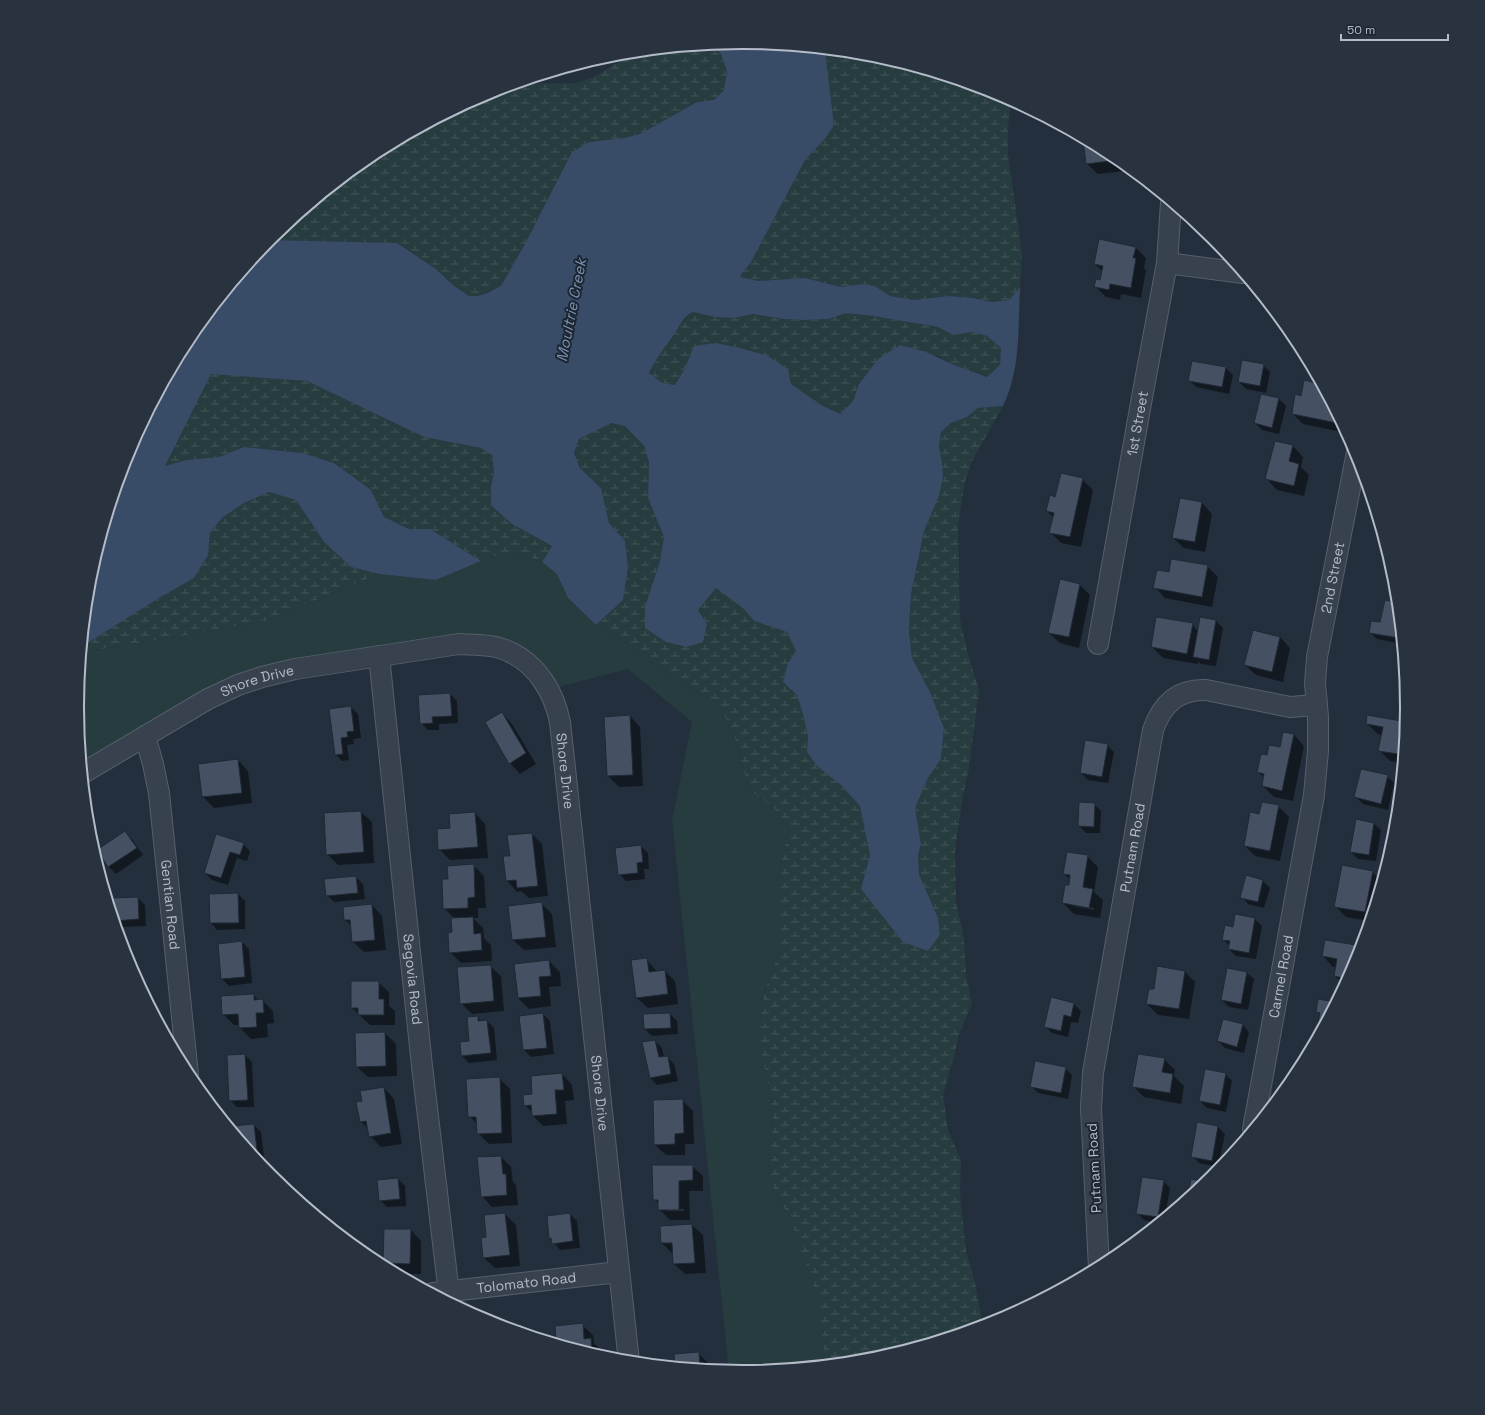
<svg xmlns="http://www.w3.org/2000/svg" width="1485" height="1415" font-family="'Space Grotesk',sans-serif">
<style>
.wetland{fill:url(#wetland-marsh)}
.park{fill:#263c3f}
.water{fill:#394c67;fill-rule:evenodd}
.shadow{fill:#0007;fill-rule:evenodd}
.building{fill:#455162;stroke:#1f2835}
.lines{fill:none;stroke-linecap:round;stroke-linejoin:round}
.minor-casing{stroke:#565f6c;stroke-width:22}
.minor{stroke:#38414e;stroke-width:20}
.labels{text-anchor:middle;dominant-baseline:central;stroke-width:4;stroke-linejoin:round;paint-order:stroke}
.street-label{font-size:14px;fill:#b4bcc9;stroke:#1d2633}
.water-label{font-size:15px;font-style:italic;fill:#7c92b1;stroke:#1d2633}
.rim{fill:none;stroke:#b4bcc9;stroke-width:2}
</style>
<defs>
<pattern id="wetland-marsh" width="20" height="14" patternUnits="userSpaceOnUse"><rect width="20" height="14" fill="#263c3f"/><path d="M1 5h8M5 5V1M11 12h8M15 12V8" fill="none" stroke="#435659"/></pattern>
</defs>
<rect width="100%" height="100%" fill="#242f3e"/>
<g class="wetland">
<polygon points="713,45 721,54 727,71 724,90 714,100 697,102 640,134 624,138 589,142 525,244 501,286 478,296 469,296 453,285 436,269 397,243 270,240 373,154 488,93 516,84 577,83 598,75 626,57 627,53"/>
<polygon points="825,50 873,55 997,93 1011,100 1008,128 1008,155 1022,253 1020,287 1009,300 992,302 973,298 949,296 914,300 890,296 875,286 863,284 841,287 805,278 758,281 741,277 740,276 750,264 805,160 825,139 834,125"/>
<path d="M693,312L715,317L734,318L753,314L784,319L804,320L829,319L846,313L873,316L938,327L953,335L972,332L987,336L1001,348L1000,365L988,377L952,364L938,356L878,359L859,384L853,401L840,414L821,405L791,384L788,369L768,356L716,343L685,368L675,385L662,383L649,374C656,359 664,348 673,336C681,326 681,317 693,312Z"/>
<polygon points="211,373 307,381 424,437 481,448 492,455 494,472 491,487 512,524 552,546 542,562 516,553 490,557 481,561 430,529 409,529 384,517 371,490 302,453 244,447 219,457 186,460 165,466"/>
<polygon points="1003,406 972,461 965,481 958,526 960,619 968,654 979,690 969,768 962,801 955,851 956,901 964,939 966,974 972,1003 959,1034 954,1057 943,1095 948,1130 961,1160 960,1194 966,1251 975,1283 983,1327 872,1360 827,1365 791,1220 773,1188 769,1163 773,1118 768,1083 760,1047 760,1017 765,990 779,953 779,882 782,855 790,829 773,807 749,790 735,738 718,703 679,683 624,641 596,625 623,600 628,568 625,541 609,523 601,488 580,468 574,453 579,439 611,423 625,426 645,447 649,463 648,498 664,537 660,561 645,607 707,624 698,610 716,587 744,609 754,621 787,632 796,651 788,663 783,682 797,695 803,713 808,737 807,752 817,766 841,785 860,806 870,855 861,889 928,951 940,935 938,918 919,874 918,855 921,844 915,808 928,778 941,759 944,728 930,692 912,658 909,631 911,594 924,531 939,496 942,462 939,447 941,432 951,423 967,417 978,408"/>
<polygon points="269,492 296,500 324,542 351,567 379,574 265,621 188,635 96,650 83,649 83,646 159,598 194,578 208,555 210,533 222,518 244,503"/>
</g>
<polygon class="park" points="516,553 542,562 558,574 568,598 596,625 624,641 679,683 718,703 735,738 749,790 773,807 790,829 782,855 779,882 779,953 765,990 760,1017 760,1047 768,1083 773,1118 769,1163 773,1188 791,1220 808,1270 818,1299 823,1347 827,1365 742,1373 729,1372 672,820 692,722 628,669 558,687 497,641 245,675 83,765 77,707 83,649 96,650 188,635 265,621 379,574 436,580 490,557"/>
<path class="water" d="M743,42L825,50L834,125L825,139L805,160L750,264L740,276L741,277L758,281L805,278L841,287L863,284L875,286L890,296L914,300L949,296L973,298L992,302L1009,300L1020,287C1018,327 1021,369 1003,406L978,408L967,417L951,423L941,432L939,447L942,462L943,477L939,496L924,531L911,594L909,631L912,658L930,692L944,728L941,759L928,778L915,808L921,844L918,855L919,874L938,918L940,935L928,951L903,942L861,889L870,855L860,806L841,785L817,766L807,752L808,737L803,714L797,695L783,682L788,663L796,651L787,632L754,621L744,609L716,588L698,610L707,624L703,642L687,647L666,642L645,628V607L660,561L664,537L648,498L649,463L645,447L625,426L611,423L579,439L574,453L580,468L601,488L609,523L625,541L628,568L623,600L596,625L568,598L557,574L542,562L552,546L512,524L491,505V487L494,472L492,455L481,448L424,437L307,381L211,374L165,466L186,460L219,457L244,447L302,453L334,463L371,490L384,517L409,529H430L481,561L436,580L379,574L351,567L324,542L296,500L269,492L244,503L222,518L210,533L208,555L194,578L159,598L83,646L90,577L128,453L189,338L270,240L397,243L436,269L453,285L469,296H478L487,293L501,286L525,244L572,152L589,142L624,138L640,134L697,102L714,100L724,90L727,71L721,54L713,45ZM693,312L715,317L734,318L753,314L784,319L804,320L829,319L846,313L873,316L938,327L953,335L972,332L987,336L1001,348L1000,365L987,377L952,364L926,352L900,345L878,359L859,384L853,401L840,414L821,405L791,384L788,369L768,356L740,348L716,343L694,346L685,368L675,385L662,383L649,373C656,359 664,348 673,336C681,326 681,317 693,312Z"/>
<g class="shadow">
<polygon points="1084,139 1112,154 1132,170 1098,174 1087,164"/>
<polygon points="1135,247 1146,258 1144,268 1146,270 1141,298 1121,294 1120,300 1106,297 1095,286 1101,281 1103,272 1095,264"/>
<polygon points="1296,339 1304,353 1296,346"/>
<polygon points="1193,362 1226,368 1233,375 1229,394 1196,387 1189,380"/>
<polygon points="1263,365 1270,372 1266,393 1246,389 1239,382"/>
<polygon points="1305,382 1321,385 1347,433 1303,424 1293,414 1302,397"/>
<polygon points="1262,395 1279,399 1286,406 1279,434 1262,430 1255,423"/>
<polygon points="1293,446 1303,457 1301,467 1309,475 1304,496 1277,490 1267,479"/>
<polygon points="1082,479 1093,490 1081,547 1061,543 1050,532 1054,518 1047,511"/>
<polygon points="1202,503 1212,514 1205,552 1184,548 1173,538"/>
<polygon points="1207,566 1218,577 1212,607 1165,598 1155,587 1170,573"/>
<polygon points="1080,585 1090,595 1079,648 1060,643 1049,633"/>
<polygon points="1398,604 1402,644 1377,639 1370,632 1381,624"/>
<polygon points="1216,621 1223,628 1216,666 1201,664 1198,661 1198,664 1163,658 1152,647 1192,624 1198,631"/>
<polygon points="1280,637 1290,648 1283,682 1256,675 1245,665"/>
<polygon points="450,694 457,701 458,723 439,724 439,730 428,730 421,723"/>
<polygon points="351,707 358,714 361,738 353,739 354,744 347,745 349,760 342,761 335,754"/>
<polygon points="502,713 512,724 536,764 520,774 510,763"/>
<polygon points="630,716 640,727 643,786 619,787 608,776 605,718"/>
<polygon points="1406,723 1403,763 1390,761 1379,750 1382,735 1378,734 1367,724"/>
<polygon points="1294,735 1304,746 1293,801 1274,797 1263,786 1265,778 1258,772 1268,756 1281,748"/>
<polygon points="1107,745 1114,752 1108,783 1088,780 1081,773"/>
<polygon points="238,760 248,771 252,803 214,808 203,797 199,765"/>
<polygon points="1387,776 1394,783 1388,810 1363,804 1356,797"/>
<polygon points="1094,804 1101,811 1100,833 1086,833 1079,826"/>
<polygon points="1278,806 1289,817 1280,861 1255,856 1245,846 1260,815"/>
<polygon points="361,812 372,822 374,863 338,865 327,854"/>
<polygon points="475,813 485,824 488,858 450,860 439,849 451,829"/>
<polygon points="1374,824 1381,830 1376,861 1358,859 1351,852"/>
<polygon points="125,832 132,839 143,855 116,874 109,867 98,850"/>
<polygon points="532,834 542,844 548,896 529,898 521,891 517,892 507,881 504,857 511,857"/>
<polygon points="216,836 243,844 250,851 247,861 237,858 228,885 212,880 205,873"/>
<polygon points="641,846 648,853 649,869 644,869 645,879 626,881 619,874"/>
<path d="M1087,856L1098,867L1094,892L1103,900L1100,918L1074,914L1063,903L1071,880L1064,874ZM1074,904L1094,908V910L1074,906Z"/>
<polygon points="473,865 484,876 486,908 478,908 478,918 473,918 483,928 484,938 491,945 492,961 461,963 450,952 455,919 444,908"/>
<polygon points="1372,872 1382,881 1370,921 1346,917 1335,906"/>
<polygon points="1247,876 1263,881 1270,888 1264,908 1248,904 1242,897"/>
<polygon points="356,877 363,884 365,899 334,902 327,895"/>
<polygon points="238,894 245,901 245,929 217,930 211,923 210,895"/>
<polygon points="138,898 145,905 146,926 121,927 115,922 113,915"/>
<polygon points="541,903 552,914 556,947 524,950 513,940"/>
<polygon points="372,905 382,916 386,950 364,952 353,942 352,926 345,920"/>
<polygon points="1255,919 1262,926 1256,959 1236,956 1229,949 1230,946 1223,939"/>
<polygon points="1325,941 1362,947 1357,962 1345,986 1335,976 1336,967 1333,967 1323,956"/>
<polygon points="242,942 249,949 252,983 229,986 222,979"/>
<polygon points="646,959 657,972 665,971 675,981 678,1004 648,1008 637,998"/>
<polygon points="549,961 560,972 561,986 549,987 551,1006 529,1009 518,998 515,965"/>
<polygon points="490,966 501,976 504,1011 472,1014 461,1003"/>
<polygon points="1228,969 1247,973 1254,979 1248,1010 1229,1007 1222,1000"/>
<polygon points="1185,972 1195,982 1189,1019 1158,1015 1147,1004"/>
<polygon points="378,982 389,992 389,1006 395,1011 395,1025 370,1025 352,1008"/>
<polygon points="253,995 259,1000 262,1000 273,1011 274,1023 267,1024 268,1037 251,1039 240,1028 240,1025 234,1025 223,1014"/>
<polygon points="1052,998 1074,1004 1081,1011 1078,1023 1071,1022 1068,1037 1052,1033 1045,1026"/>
<polygon points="543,1014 550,1021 554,1054 531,1057 524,1050 520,1017"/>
<polygon points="670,1014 677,1021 678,1034 652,1036 645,1029 644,1015"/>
<polygon points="477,1017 482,1021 487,1021 494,1028 497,1060 469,1063 462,1056 470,1042"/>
<polygon points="1243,1025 1249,1032 1244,1053 1225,1048 1218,1041"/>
<polygon points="385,1033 396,1044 397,1076 368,1077 357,1067"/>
<polygon points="655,1041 662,1048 664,1057 667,1057 674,1064 678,1081 657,1085 650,1078"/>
<polygon points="245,1055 252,1062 254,1107 237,1107 230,1100"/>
<polygon points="1164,1059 1175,1070 1174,1076 1184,1086 1181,1104 1144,1097 1133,1086"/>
<polygon points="1065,1068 1072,1075 1068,1099 1038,1093 1031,1086"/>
<polygon points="562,1074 572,1085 574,1100 565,1101 567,1124 543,1126 533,1116 532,1112 525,1105 533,1095"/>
<polygon points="1225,1074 1232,1081 1226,1112 1207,1108 1200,1101"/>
<polygon points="499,1078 510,1089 512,1143 489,1144 478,1133 478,1125 469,1116"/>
<polygon points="384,1088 394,1099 402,1144 381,1147 370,1136 369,1130 361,1121 363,1101"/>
<polygon points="682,1100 693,1111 694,1144 685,1144 685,1155 666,1155 655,1145"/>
<polygon points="1198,1124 1218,1127 1225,1134 1218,1167 1199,1163 1192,1156"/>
<polygon points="254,1125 261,1132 265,1165 262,1166 235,1133"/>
<polygon points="501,1157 511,1167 513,1182 516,1185 518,1205 492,1207 482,1196"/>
<path d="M692,1166L703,1176V1191H689L690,1220H670L659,1209V1204L654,1199ZM665,1209H684V1211H667Z"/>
<polygon points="398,1179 405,1186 406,1206 387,1207 380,1200"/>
<polygon points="1163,1181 1170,1188 1165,1217 1159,1223 1144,1220 1137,1213"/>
<polygon points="505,1214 516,1225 520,1266 495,1268 484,1258 487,1238 485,1216"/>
<polygon points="570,1214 577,1221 580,1248 560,1250 550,1238"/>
<polygon points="692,1225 703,1235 706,1273 685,1274 674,1264 673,1254 662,1243 661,1227"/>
<polygon points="411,1230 421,1241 421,1274 397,1274 384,1263"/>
<polygon points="521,1325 532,1336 509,1329 509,1327"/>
<polygon points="582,1325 593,1335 594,1343 601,1350 602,1357 557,1343 556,1327"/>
<polygon points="698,1353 709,1364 709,1370 676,1366 675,1355"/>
</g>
<g class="building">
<polygon points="1083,139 1112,154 1119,160 1086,164"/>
<polygon points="1099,239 1136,247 1133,258 1136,258 1131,288 1110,284 1109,290 1094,287 1096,279 1100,280 1103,266 1094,264"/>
<polygon points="1295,337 1296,338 1301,347 1295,346"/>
<polygon points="1242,360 1264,364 1260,386 1238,382"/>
<polygon points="1192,361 1226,367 1222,387 1188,381"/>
<polygon points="1304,380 1320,384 1338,417 1337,423 1292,414 1295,394 1301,396"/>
<polygon points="1261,394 1279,398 1272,428 1254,423"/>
<polygon points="1275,441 1293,445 1289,461 1299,464 1294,486 1265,479"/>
<polygon points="1061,473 1083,478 1070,537 1049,533 1054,513 1046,511 1050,495 1055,497"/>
<polygon points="1180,498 1202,502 1195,542 1172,538"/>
<polygon points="1171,559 1208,565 1202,597 1153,588 1157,570 1169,572"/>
<polygon points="1060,579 1080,584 1069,637 1048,633"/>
<polygon points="1385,600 1398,603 1400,631 1399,638 1369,633 1371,621 1380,622"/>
<polygon points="1156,617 1193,623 1187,654 1151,647"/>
<polygon points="1200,617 1216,620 1209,660 1193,657"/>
<polygon points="1253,630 1280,637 1272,672 1244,665"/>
<polygon points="450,693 452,716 432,717 433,723 420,724 418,695"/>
<polygon points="351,706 354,731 347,732 348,737 341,738 343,754 335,755 329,709"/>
<polygon points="502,712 526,753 509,764 485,722"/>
<polygon points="630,715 633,775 607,776 604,717"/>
<polygon points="1367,715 1407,722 1405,743 1400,742 1398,754 1378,751 1383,727 1366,724"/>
<polygon points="1283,732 1294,734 1282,791 1262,786 1264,774 1257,772 1261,754 1267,755 1269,745 1280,747"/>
<polygon points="1085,740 1108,744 1102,777 1080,773"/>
<polygon points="238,759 242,793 202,797 198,764"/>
<polygon points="1361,769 1388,775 1381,804 1354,797"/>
<polygon points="1079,802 1095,803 1094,827 1078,826"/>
<polygon points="1262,802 1279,805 1270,851 1244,846 1250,812 1259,814"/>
<polygon points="361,811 364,852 326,855 324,813"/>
<polygon points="475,812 478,847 438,850 437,829 450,828 449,814"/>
<polygon points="1356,819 1374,823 1369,855 1350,852"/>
<polygon points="125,831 137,848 108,867 97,850"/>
<polygon points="532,833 538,886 517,888 516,880 506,881 503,856 510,856 507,835"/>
<polygon points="216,834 244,843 240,855 230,852 221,878 204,873"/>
<polygon points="641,845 643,862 637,863 638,873 618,875 615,848"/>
<polygon points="1067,852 1088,855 1083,887 1093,889 1089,908 1062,903 1065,885 1069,885 1070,875 1063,874"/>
<polygon points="474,864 475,897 468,898 468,908 443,909 442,879 448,879 447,866"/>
<polygon points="1342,865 1373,871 1365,912 1334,907"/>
<polygon points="1246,875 1263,880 1258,902 1240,898"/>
<polygon points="356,876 358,893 326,896 324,879"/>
<polygon points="238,893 239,923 210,923 209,894"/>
<polygon points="138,897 139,919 115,921 112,911 112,898"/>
<polygon points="542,902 546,937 512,940 508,906"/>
<polygon points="372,904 375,940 352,942 350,920 344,920 343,907"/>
<polygon points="1235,914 1255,918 1249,953 1228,949 1230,941 1222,940 1225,925 1233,927"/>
<polygon points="473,917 474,934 481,933 482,950 449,953 448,933 452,932 451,918"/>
<polygon points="1325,940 1362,946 1357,962 1348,979 1334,976 1337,959 1322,956"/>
<polygon points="242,941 245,977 221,979 218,944"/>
<polygon points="647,958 649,972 665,970 668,994 636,998 631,960"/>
<polygon points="549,960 551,976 539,977 541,996 518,998 514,964"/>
<polygon points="491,965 494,1001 460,1004 457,967"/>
<polygon points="1157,966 1185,971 1179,1009 1146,1004 1149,989 1154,989"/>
<polygon points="1227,968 1247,972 1241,1004 1221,1000"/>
<polygon points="351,981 379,981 379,999 384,999 384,1015 358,1015 358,1008 351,1008"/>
<polygon points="254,994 254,1000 263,999 264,1013 256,1013 257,1027 239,1028 238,1014 222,1015 221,996"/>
<polygon points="1051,997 1074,1003 1071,1017 1064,1015 1061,1031 1044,1027"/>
<polygon points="1318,999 1336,1002 1320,1033 1316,1032 1320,1013 1316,1012"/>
<polygon points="543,1013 547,1048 523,1050 519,1016"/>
<polygon points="670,1013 671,1028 644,1029 643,1014"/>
<polygon points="478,1016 478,1021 487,1020 491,1053 461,1056 460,1042 469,1041 467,1017"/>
<polygon points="1223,1019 1243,1024 1237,1047 1217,1041"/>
<polygon points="385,1032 386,1066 356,1067 355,1033"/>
<polygon points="655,1040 659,1057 668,1056 671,1074 650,1078 642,1042"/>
<polygon points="245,1054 248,1100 229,1101 227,1055"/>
<polygon points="1138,1054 1165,1058 1162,1072 1173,1074 1170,1093 1132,1087"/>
<polygon points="1035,1061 1066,1067 1061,1093 1030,1087"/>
<polygon points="1205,1069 1226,1073 1220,1105 1199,1101"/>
<polygon points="562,1073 564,1090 555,1090 557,1114 532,1116 531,1105 524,1106 523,1095 532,1094 531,1076"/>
<polygon points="500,1077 502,1133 477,1134 476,1117 468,1117 466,1079"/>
<polygon points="384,1087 391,1133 369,1137 366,1121 360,1122 356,1102 362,1101 360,1091"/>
<polygon points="683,1099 684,1133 675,1134 675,1144 654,1145 653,1100"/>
<polygon points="1197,1122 1218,1126 1212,1161 1191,1157"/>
<polygon points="254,1124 258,1159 256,1159 234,1132 233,1126"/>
<polygon points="501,1156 503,1174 506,1174 507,1195 481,1197 477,1157"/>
<polygon points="652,1165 693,1165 693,1180 679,1181 679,1210 658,1210 658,1200 653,1200"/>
<polygon points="1142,1177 1164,1180 1158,1217 1136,1214"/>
<polygon points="398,1178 400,1199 379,1201 377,1180"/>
<polygon points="1191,1179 1207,1183 1187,1200"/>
<polygon points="505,1213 510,1255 483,1258 481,1238 486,1237 484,1215"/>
<polygon points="570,1213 573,1241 552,1244 551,1238 549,1239 547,1216"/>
<polygon points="692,1224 695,1263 673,1264 672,1243 661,1243 660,1226"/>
<polygon points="384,1229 411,1229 410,1264 383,1263"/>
<polygon points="583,1323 584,1339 591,1338 592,1354 556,1343 555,1326"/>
<polygon points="522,1324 523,1333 508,1328 508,1326"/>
<polygon points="699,1352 700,1369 675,1366 674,1354"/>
</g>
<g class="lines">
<defs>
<g id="minor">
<polyline points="1167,263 1243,273"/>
<path id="s1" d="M1098,644L1143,392L1167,263L1171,203"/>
<path id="s2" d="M379,656L422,1066L450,1302"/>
<path id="s3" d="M145,736L153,764L159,793L188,1075"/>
<path id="s4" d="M83,773L208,699L238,685L262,677L295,669L459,644C476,645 494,644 510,652C538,665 554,693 560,722L629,1362"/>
<path id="s5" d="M1253,1129L1314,795L1318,751V717L1315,683L1317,657L1357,452"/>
<path id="s6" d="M1099,1268L1091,1108L1093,1073L1153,730C1162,704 1178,689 1206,690L1290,707L1316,705"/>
<path id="s7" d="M433,1293L619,1272"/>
</g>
</defs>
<use href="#minor" class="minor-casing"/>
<use href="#minor" class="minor"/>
</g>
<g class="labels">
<g class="street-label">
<text stroke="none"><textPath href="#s1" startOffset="224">1st Street</textPath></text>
<text stroke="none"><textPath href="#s5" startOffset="559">2nd Street</textPath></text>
<text stroke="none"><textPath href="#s4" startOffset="198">Shore Drive</textPath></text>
<text stroke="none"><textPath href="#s4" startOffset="594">Shore Drive</textPath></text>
<text stroke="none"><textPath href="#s6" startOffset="424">Putnam Road</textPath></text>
<text stroke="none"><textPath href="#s3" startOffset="171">Gentian Road</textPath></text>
<text stroke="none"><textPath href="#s5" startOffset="155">Carmel Road</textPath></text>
<text stroke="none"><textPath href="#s2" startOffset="325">Segovia Road</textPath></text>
<text stroke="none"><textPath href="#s4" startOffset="918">Shore Drive</textPath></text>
<text transform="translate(1094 1168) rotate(-93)">Putnam Road</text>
<text stroke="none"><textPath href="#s7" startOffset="94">Tolomato Road</textPath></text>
</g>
<g class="water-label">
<text transform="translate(571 310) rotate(-79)">Moultrie Creek</text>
</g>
</g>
<path d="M0 0H1485V1415H0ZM84 707a658 658 0 1 1 1316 0a658 658 0 1 1-1316 0Z" fill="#29323f" fill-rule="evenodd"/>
<path class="rim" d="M84 707a658 658 0 1 1 1316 0a658 658 0 1 1-1316 0Z"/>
<path d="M1341 34v6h107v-6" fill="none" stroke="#b4bcc9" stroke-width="2"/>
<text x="1347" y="34" font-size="12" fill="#b4bcc9" stroke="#1d2633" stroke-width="3" paint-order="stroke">50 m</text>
</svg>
